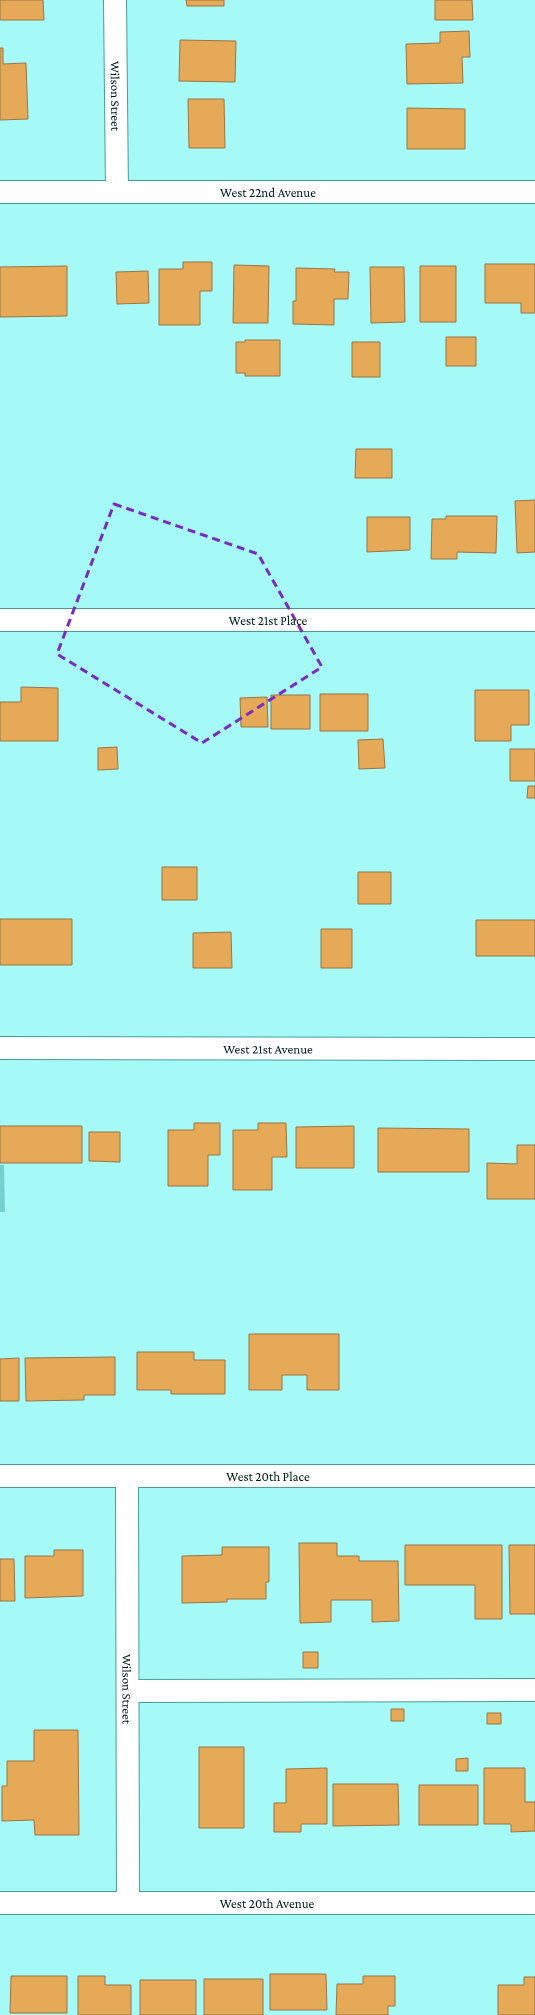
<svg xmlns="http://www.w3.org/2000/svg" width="535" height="2015" viewBox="0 0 535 2015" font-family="'Crimson Pro',serif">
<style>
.green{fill:#75d1ce}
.building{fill:#e5a958;stroke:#9b7543}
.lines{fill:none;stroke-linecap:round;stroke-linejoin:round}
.minor-casing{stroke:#489d9b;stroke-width:24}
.minor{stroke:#fff;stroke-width:22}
.marked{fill:none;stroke:#7b2cbf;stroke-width:3;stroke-dasharray:8 5;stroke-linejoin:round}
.labels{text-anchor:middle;stroke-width:3;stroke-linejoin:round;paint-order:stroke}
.street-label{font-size:13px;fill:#011a19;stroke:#ddfdfb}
</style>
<rect width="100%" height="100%" fill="#a5faf7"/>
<path class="green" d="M0 1165H4L5 1212H0Z"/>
<path class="building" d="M0 0H43L44 20H0Z
M186 0H224V6H187Z
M435 0H472L473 20H435Z
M469 31 470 57H462L463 83 407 84 406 44 440 43V32Z
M180 40 236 41 235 82 179 81Z
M0 48H3V64L26 63 28 119 0 120Z
M188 99H224L225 148H189Z
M407 108 465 109V149H407Z
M183 262H212V291H200V325H159V269H183Z
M485 264H535V313H521V303H485Z
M234 265 269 266 268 323H233Z
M67 266V316L0 317V267Z
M420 266H456V322H420Z
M370 267H404L405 322 371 323Z
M296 268 335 269 334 272H349L348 299H334V325L293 324V301H296Z
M148 271 149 303 117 304 116 272Z
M446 337H476V366H446Z
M245 340H280V376H245V373H236V342H245Z
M352 342H380V377H352Z
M356 449H392V478H355Z
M535 500V552L517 553 515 501Z
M446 516H497L496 553 457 552V559H431L432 519H446Z
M367 517H410V550L367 552Z
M21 687 58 688V741H0V702H21Z
M475 690H529V725H511V741H475Z
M320 694H368V731H320Z
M271 695H310V729H271Z
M267 697 268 727H241L240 698Z
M383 739 385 768 359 769 358 740Z
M117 747 118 769 98 770V748Z
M510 749H535V781H510Z
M528 786H535V798H527Z
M162 867H197V900H162Z
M358 872H391V904H358Z
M0 919H72V965H0Z
M476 920H535V956H476Z
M321 929H352V968H321Z
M231 932 232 968H193V933Z
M194 1123H220V1155H208V1186H168V1130H194Z
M258 1123H286L287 1157H272V1190H233V1130H258Z
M0 1126H82V1163H0Z
M354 1126V1168H296V1127Z
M378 1128 469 1129V1172H378Z
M89 1132H120V1162L89 1161Z
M517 1145H535V1199H487V1163L517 1164Z
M249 1334H339V1390H307V1375H282V1390H249Z
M137 1352H194V1360H225V1394H171V1390H137Z
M115 1357V1395H84V1400L26 1401 25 1358Z
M19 1358V1401H0V1359Z
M299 1543H337V1556H359V1561H398L399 1621 372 1622V1600H331V1622L300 1623Z
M405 1545H502V1619H475V1585H405Z
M509 1545H535V1614H510Z
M222 1547H269V1582H266V1599H227V1602L182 1603V1556L222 1555Z
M54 1550H83V1596L25 1598V1556H54Z
M0 1559H14L15 1601H0Z
M303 1652H318V1668H303Z
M391 1709H404V1721H391Z
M487 1713H501V1724H487Z
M34 1730H78L79 1835H35L34 1820 2 1821V1786H7V1761H34Z
M199 1747H244V1828H199Z
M468 1758V1771H456V1759Z
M327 1768V1824H301V1832H274V1803H286V1769Z
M484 1768H525V1802H535V1831L511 1832V1824H484Z
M333 1784H398L399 1825 333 1826Z
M419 1785H478V1825H419Z
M270 1974H326L327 2010H270Z
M11 1976H67V2013H10Z
M78 1976H105V1985H131V2015H78Z
M363 1976H395V2006H388V2015H336L337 1984H363Z
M524 1977H535V2015H498V1985H524Z
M204 1979H263V2015H204Z
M140 1980H196V2015H140Z"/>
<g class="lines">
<defs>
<g id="minor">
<path id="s1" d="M115 0 117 192"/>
<path id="s2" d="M0 192H535"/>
<path id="s3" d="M0 620H535"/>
<path id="s4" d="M0 1048 535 1049"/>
<path id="s5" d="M0 1476H535"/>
<path id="s6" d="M127 1476 128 1903"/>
<path d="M128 1691 535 1690"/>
<path id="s7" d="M0 1903H535"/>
</g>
</defs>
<use href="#minor" class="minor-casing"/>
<use href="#minor" class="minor"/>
</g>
<path class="marked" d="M114 504 258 554 322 667 202 743 57 654Z"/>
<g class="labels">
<g class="street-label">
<text dy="5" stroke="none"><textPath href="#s1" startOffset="96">Wilson Street</textPath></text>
<text dy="5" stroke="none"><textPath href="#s2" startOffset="268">West 22nd Avenue</textPath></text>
<text dy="5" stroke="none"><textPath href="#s3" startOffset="268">West 21st Place</textPath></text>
<text dy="5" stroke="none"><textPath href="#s4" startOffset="268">West 21st Avenue</textPath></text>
<text dy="5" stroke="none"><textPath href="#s5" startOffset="268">West 20th Place</textPath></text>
<text dy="5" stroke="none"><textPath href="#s6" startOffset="213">Wilson Street</textPath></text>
<text dy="5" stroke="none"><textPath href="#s7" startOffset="267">West 20th Avenue</textPath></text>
</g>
</g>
</svg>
